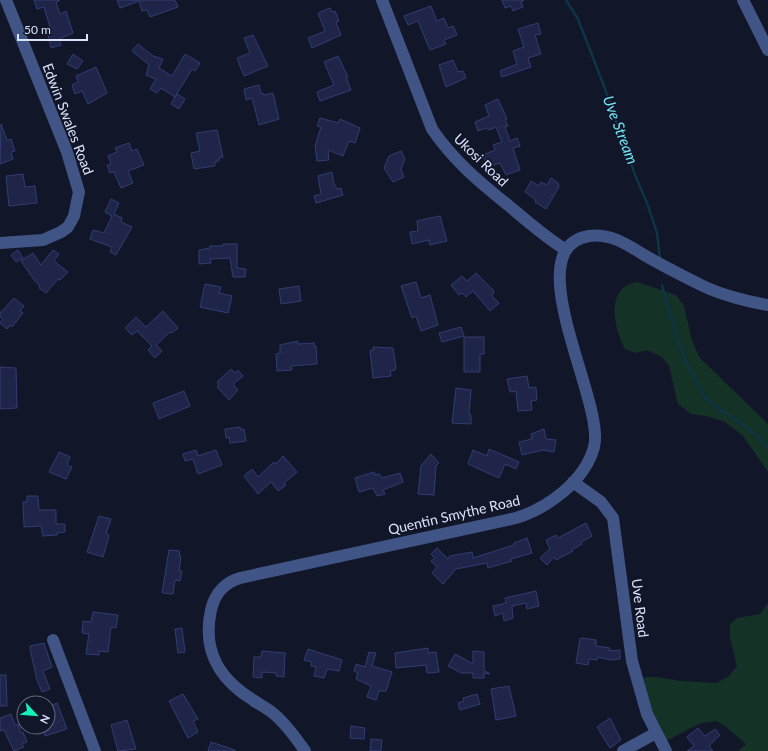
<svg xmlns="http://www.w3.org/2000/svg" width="768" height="751" viewBox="0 0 768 751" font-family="Lato,sans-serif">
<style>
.green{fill:#153227}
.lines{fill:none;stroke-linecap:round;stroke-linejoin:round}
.stream{stroke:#0e3545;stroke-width:2.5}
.building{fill:#1f2548;stroke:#323c73}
.minor{stroke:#405585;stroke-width:12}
.labels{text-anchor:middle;stroke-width:3.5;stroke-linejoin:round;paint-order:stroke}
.street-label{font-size:14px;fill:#dbe3fd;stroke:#121629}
.water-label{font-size:15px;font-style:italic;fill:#6fe7f7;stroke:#121629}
</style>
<rect width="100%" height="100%" fill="#121629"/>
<path class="green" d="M637 282 676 295 684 306 692 341 700 358 768 424V472L743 436 725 422 706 416 691 414 678 404 669 366 662 357 647 350 636 353 625 349C614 328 604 288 637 282Z
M768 603V751H738L746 744 725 726 716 721 701 723 662 743 638 683 646 677H657L681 681 717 683 729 676 737 666 730 638V624L737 618 760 614Z"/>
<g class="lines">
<path class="stream" d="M566 0 578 19 604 86 635 175 647 203 657 233 660 259
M662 285 678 341 690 371 706 399 757 435 768 447"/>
</g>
<path class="building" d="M34 0H60L56 3 60 14 66 11 73 33 59 39 61 45 51 48 48 35 52 34 44 7 37 9Z
M117 0H175L178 7 150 17 147 10 142 11 139 1 120 8Z
M502 0H524L521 2 523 7 513 11 511 6 505 8Z
M431 6 437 21 444 18 448 28 453 26 457 35 444 40 446 44 430 50 418 21 408 25 404 16Z
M330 8 332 12 335 11 339 21 336 22 341 35 312 48 308 38 325 31 318 13Z
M538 23 541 34 535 35 541 54 528 58 531 67 502 77 500 71 517 64 513 51 524 47 518 29Z
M253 35 268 66 244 76 237 58 250 53 244 38Z
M138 44 153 56 163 59 159 68 172 76 185 54 200 63 195 71 192 69 175 97 161 88 157 93 150 89 156 79 146 75 149 65 132 51Z
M73 54 83 61 77 69 67 64Z
M338 56 348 77H346L351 90 320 101 317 92 334 85 324 62Z
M453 60 458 72 463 71 466 78 446 87 439 65Z
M96 67 107 93 88 104 82 91 75 94 72 85 78 82 76 76Z
M259 85 261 94 263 93 264 95 273 93 279 119 259 125 252 98 246 100 244 89Z
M177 94 185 99 179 109 171 104Z
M498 99 507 119 505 120 508 126 505 127 510 141 517 138 520 146 513 148 520 170 506 175 500 163 488 167 483 155 495 150 493 145 502 142 496 127 489 130 486 128 478 131 475 122 489 116 485 105Z
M320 118 338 123 340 119 360 128 355 143 349 141 343 156 328 150 329 160 317 161 315 146 321 127 317 126Z
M1 124 7 140 11 139 15 151 11 152 13 159 0 164Z
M217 130 223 157 219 158V161L215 162V166L194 169 191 153 200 151 196 133Z
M129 143 132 151 137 149 144 165 128 171 133 183 121 188 114 172 110 173 107 165 111 164 108 156 117 152 115 148Z
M401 151 405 159 401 169 404 177 393 182 384 168 389 156Z
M332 172 334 184 337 189 341 188 343 195 316 203 314 196 321 194 318 176Z
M23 174 25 187 35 186 37 203 9 206 6 176Z
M551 178 558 183 559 187 546 209 535 202 536 200 525 192 531 181 539 186 541 182 547 185Z
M111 199 119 203 114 214 122 218 121 222 132 227 116 255 110 252 112 247 90 239 93 230 104 233 112 216 105 212Z
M440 216 447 241 430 245 429 240 412 244 410 232 418 231 417 221Z
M223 244H237V268L246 269 245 277H233L230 258 210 259 211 263 199 264V250L210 248V246H223Z
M18 250 23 258 16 262 11 255Z
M53 250 59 254 54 261 68 272 60 280 58 279 46 293 39 288 40 286 35 281 21 261 33 253 41 265Z
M476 273 494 291 492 296 499 303 490 311 473 291 466 297 462 293 459 295 451 285 462 276 467 281Z
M416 282 421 298 430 295 438 325 421 331 416 316 412 318 401 286Z
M205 284 221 287 219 293 232 296 228 313 200 307Z
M299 286 301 301 281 304 279 289Z
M14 298 24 306 20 311 23 313 12 327 10 325 7 329 0 323 3 319 0 317V313Z
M163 311 178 328 172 333 170 332 156 345 162 351 155 358 148 350 152 346 137 331 132 335 125 328 136 317 146 327Z
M461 327 464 336 442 342 439 333Z
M464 337H484V354H480V372H464Z
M298 341V344L314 343V346H316L317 364 291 366 292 370 277 371 276 354 280 353V345Z
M373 347 393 348 396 367 395 370 390 371 391 376 373 378 370 350H374Z
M0 367 16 368 17 408 0 409Z
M231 369 235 373 238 370 243 376 233 384 238 390 229 400 217 387 219 385 217 382Z
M527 376 529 388 536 387 537 400 531 401 532 410 518 411 516 391 510 392 507 379Z
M456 388 471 390 469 414 471 415V424L452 423Z
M184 391 190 406 159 419 153 403Z
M240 427 241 430 244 429 246 441 230 443 229 437 226 438 225 429Z
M544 429 546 439 556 440 554 452 543 450 522 455 519 442 532 439 531 434Z
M489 449 519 462 516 469 505 464 499 478 468 464 473 450 487 456Z
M196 450 198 456 216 450 222 465 198 474 193 459 185 461 183 454Z
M59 452 70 457 67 465 72 467 66 479 49 472Z
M431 454 439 463 436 466 434 495 418 494 421 466Z
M283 456 297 472 284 483 286 485 278 491 271 482 258 494 244 476 252 469 258 477 274 462 276 464Z
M374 472 375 475 379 474 382 478 400 473 403 482 383 490 385 494 377 496 373 488 359 492 355 478Z
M27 496H38L39 510H56V524H65V532L57 533V535L43 536 41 526 24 527 23 502H27Z
M99 516 111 519 106 534 109 535 108 540 103 557 87 552Z
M586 523 592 536 581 542 582 544 572 550 573 551 556 560 554 557 547 565 540 558 550 549 546 540 556 535 558 538Z
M527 538 532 553 511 559 512 561 488 568 487 563 456 569 443 584 432 573 437 567 431 561 435 558 431 554 437 548 448 559 450 556 472 552 473 558 514 545V543Z
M169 550 180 551 179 556H181L179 571H182L180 581 175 580 173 594 162 593Z
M536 591 539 606 527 609 526 603 512 606 513 618 504 621 503 613 495 616 493 606 506 603 505 598Z
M93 612 118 615 116 628 111 627 108 652 99 651V655L86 654 89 634 82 633 83 621 91 622Z
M182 628 185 652 178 653 175 629Z
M582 638 596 640V646L610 648 609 651 620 650V659L610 660 598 657 597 660 589 659 588 665 576 663 580 639Z
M44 643 52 667 43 671 50 689 42 692 37 680 30 649V646Z
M428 648V653L436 652 439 672 427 673 426 665 396 668 395 653Z
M308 649 342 660 339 671 327 669 324 678 314 676 316 667 311 666 312 662 304 660Z
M262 651 285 653 284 677 276 676V673L262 672V678L253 677 254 657H261Z
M473 651 484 652V670L490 674 484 673V678H473V673H461L448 666 455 654 473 664Z
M369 652 376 653 372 666 392 672 386 691H379L376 700 367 697 371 686 356 679 358 673 354 671 356 664 365 667Z
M0 675H6L7 706H0Z
M509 686 516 716 496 720 491 689Z
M183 694 198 719 193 721 198 732 188 738 169 701Z
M477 694 480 704 460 710 458 703 464 701 463 698Z
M57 703 67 729 45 736 43 728 50 726 48 720V707Z
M11 714 15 725 18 724 21 733 23 732 27 742 22 744 24 747 14 751 4 730 0 731V718Z
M610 718 621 740 610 748 597 727Z
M127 720 136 749 118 751 111 725Z
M351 726 365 728 364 739 350 738Z
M698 728 705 736 715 729 720 735 709 746 713 751H687L694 746 687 737Z
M371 739 382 740 381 751H370Z
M211 742 235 750V751H208Z"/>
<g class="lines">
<path class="minor" d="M382 0 432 129C453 160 479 182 508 205 527 221 545 237 566 250
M743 0 768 50
M0 243 43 240 61 232 68 227 74 216 79 192 67 152 6 0
M573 482 601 502 613 518 632 661 647 714 666 751
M53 640 95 751
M305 751C296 738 286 724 274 714 267 708 260 705 253 700 219 679 202 651 211 610 215 593 224 583 240 578L516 518C548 508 585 481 594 447 606 403 515 248 589 236 613 232 633 249 653 260 669 269 685 277 701 285 719 294 748 302 768 305
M623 751 656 733"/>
</g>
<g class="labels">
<g class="street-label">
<text transform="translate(68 119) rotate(69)" y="5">Edwin Swales Road</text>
<text transform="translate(481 160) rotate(44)" y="5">Ukosi Road</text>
<text transform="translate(454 515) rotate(-13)" y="5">Quentin Smythe Road</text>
<text transform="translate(640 608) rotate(83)" y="5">Uve Road</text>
</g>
<g class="water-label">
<text transform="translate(620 130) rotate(69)" y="5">Uve Stream</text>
</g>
</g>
<g transform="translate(36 715) rotate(116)"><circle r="19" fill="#121629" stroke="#62687e"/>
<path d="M0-3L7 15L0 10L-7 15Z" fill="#12f2bb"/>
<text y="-6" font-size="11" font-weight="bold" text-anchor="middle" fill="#dbe3fd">N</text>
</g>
<path d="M18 34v6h69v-6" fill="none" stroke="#dbe3fd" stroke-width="2"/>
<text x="24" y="34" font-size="12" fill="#dbe3fd" stroke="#121629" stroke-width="3" paint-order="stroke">50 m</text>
</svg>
